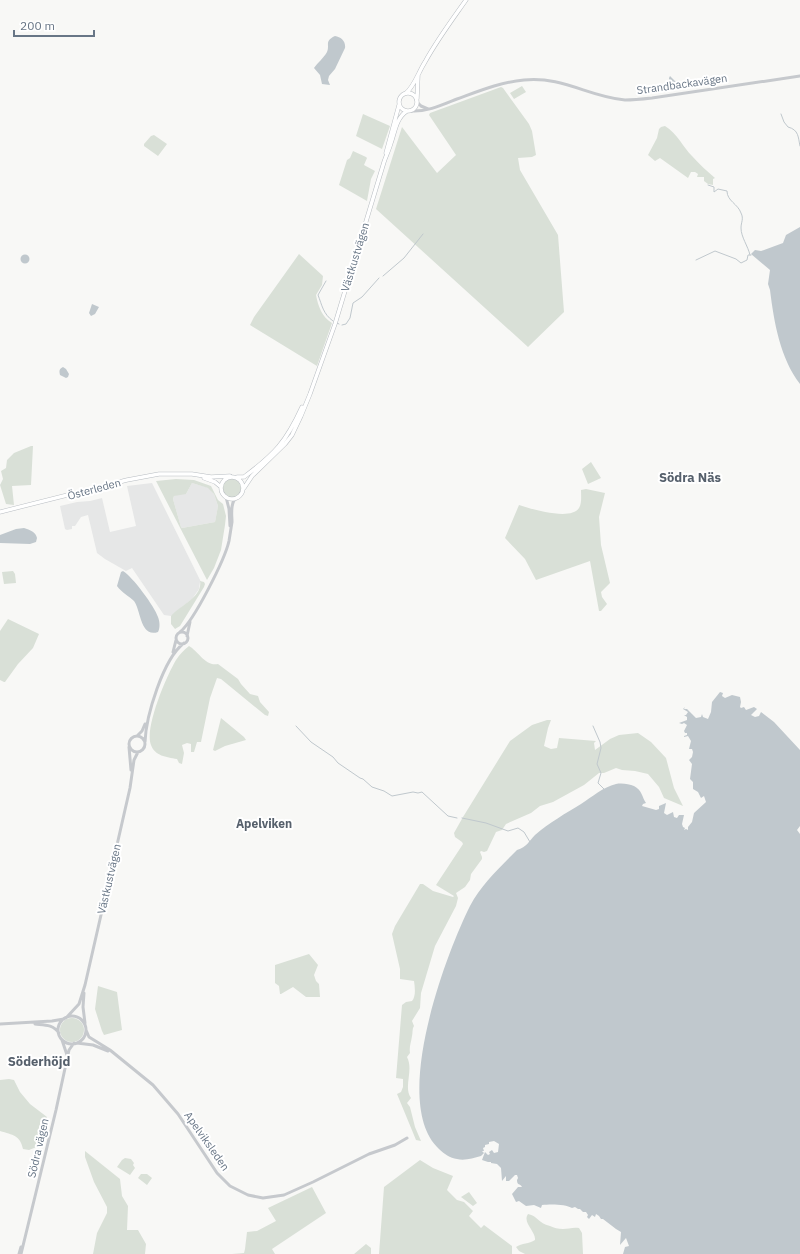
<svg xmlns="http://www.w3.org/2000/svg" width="800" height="1254" viewBox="0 0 800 1254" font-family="'IBM Plex Sans',sans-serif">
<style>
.built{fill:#e6e7e7}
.green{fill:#d9e0d7;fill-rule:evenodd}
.water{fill:#c0c8cd}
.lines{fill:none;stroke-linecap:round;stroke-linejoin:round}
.stream{stroke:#c0c8cd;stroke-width:1}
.secondary-casing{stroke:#b8bdc2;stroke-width:4.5}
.tertiary{stroke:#c6c9cd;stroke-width:3}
.secondary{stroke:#fff;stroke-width:3.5}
.labels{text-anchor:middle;stroke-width:4;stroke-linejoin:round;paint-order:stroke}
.street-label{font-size:11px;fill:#687686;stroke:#fff}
.neighbourhood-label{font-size:12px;font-weight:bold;fill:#56606c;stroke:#fff}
.quarter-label{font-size:13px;font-weight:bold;fill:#56606c;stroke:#fff}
</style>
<rect width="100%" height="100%" fill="#f8f8f6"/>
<path class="built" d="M152 483 201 582H200L199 589 192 599 171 616 164 615 132 568 126 571 105 559 97 553 88 515 81 517 75 526H72V529L67 530 65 529 60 506 77 502 90 501 102 498 110 532 136 526 127 486Z
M192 483 209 488 214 494 218 506 215 522 182 528 181 527 173 499 174 496 178 494H186Z"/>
<path class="green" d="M522 86 526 92 514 99 510 93Z
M501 87 503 88 529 124 532 131 536 155 532 157 518 158 520 170 558 235 564 312 528 347 376 209 402 127 437 173 456 155 429 115 430 113Z
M363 114 390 126 382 149 356 136Z
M665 126C677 133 683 147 692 156 699 164 707 171 715 178L713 179V185L708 184 704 181V177H697L698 174 695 172H691L688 178 660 158 655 161 648 155 657 138 659 129 661 127Z
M154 135 167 144 158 156 144 146V144L151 136Z
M353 151 366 157 367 158 364 165 375 171 371 179 367 201 339 185 347 160 350 158Z
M299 254 323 276 322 285 316 295C318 306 322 317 332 323L317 366 250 325 254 317Z
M31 446H33L31 485 12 486 14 505 6 504 0 485 3 479 1 471 6 468 7 460 14 453Z
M591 462 601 478 588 484 582 469Z
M222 488a10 10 0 1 1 20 0a10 10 0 1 1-20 0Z
M176 479 194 480 211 486 218 500 223 504 226 516 225 525 221 550 214 568 207 580 156 481ZM192 483 208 488 214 494 218 506 215 522 182 528 181 527 173 499 174 496 186 494Z
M586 489 605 493 599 517 601 545 610 583 601 592 602 597 607 604 601 611H599L590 561 536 580 525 559 505 538 519 505C531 509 571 521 579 508 582 503 581 496 581 490Z
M13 571 15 574 16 583 4 584 2 572Z
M200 581 204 582 205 584 204 587 180 626 175 629 171 624V616C179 606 203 597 200 581Z
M8 619 39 634 33 648 18 664 5 682H4L0 680V631Z
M189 646C198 651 206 667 218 664L238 679 241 684 250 694 258 696 260 702 269 712 268 716 265 715 221 679 217 678 210 698 201 742H197L194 752H191V744L187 743 182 745 184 753 182 764 179 763 177 759C166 757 155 756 151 745 144 728 167 675 176 660 180 654 184 650 189 646Z
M221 718 244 737 246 740 225 746 215 751 213 750Z
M547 720H551L548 728 544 746 551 749 557 748 559 738 596 741 594 743 595 750 610 739 619 735 638 733 651 742 666 758 674 788 683 806 664 798 659 787 648 774 635 771 622 770 616 768 604 773H599L584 785 553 802 540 806 531 813 506 824 502 830 496 832 487 851 484 852 481 851 480 852 482 857V859L471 874 470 880 465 887 456 893 458 898 456 906 435 946 421 993 420 1008 412 1021 414 1026C412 1029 413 1032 412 1036 411 1043 409 1047 410 1053L407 1057C414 1070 403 1087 411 1098L407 1103 410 1107 415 1127 421 1141 416 1140 397 1094 401 1092 403 1087V1079L396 1078 402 1005 406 1002 412 1001C416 996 415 988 414 981L400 979V969L392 934 395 926 420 884H423L433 891 453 897 454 896 436 885 463 844 462 842 455 837 454 833 463 817 510 741 532 725Z
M309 954 318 965 314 975 316 981 319 984 320 997H306L293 987 281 994H280L279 986 275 983V965Z
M98 986 117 992 122 1030 104 1035 102 1031 95 1009Z
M60 1030a12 12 0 1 1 24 0a12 12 0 1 1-24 0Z
M9 1079 14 1080 20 1092 30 1104 47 1117 39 1146 29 1150 23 1149C20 1135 13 1135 0 1131V1080Z
M85 1151 120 1179 122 1196 128 1206 127 1230H138L146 1244 145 1254H93L97 1233 107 1213V1207L94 1182 85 1157Z
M125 1158 131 1159 134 1163 133 1165 135 1168 130 1175 117 1167 122 1160Z
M420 1160 433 1168 453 1176 447 1190 457 1200 464 1202 473 1211 469 1216 481 1228 484 1225 512 1246V1254H379L384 1187Z
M141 1174H147L152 1178 147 1185 138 1178Z
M312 1187 326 1213 272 1249 275 1254H232L244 1253 245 1249 247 1232 257 1231 276 1221 268 1208Z
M469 1192 477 1203 473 1206 461 1197Z
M528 1214C538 1216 538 1223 550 1226 554 1228 558 1229 563 1229 568 1229 573 1227 579 1228L582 1233 583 1254H525L519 1251 516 1247C522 1243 529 1244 535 1240 536 1231 522 1223 528 1214Z
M366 1244 371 1248V1254H354Z"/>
<path class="water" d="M335 36C341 37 346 41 345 48L335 69 329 76 328 80 330 85 322 84 320 75 314 68C318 62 323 59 327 52 330 45 324 41 335 36Z
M670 76 680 86V88L670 90 669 78Z
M800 227V384C780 358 774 322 770 290L768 284 770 270 751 254 755 250 761 251 783 243 786 235Z
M20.5 259a4.5 4.5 0 1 1 9 0a4.5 4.5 0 1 1-9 0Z
M92 304 99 307 95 314 91 316 89 313Z
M63 367 66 369 69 374 68 377 66 378 60 375C59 371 59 369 63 367Z
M24 528C30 530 36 532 37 538L36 542 30 544 0 543V535L16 529Z
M123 571C132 576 155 607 158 617 160 622 160 628 158 632 140 638 141 610 134 601 129 596 122 593 117 586L121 572Z
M720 692 723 693 722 696 725 698 732 695 740 697 741 702 740 707 741 708 744 707 746 710 754 707 757 709 751 715 755 717 759 716 761 712 774 722 800 750V826L797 830 800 834V1254H623L625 1247 629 1246 626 1238 620 1245 621 1232 616 1229 603 1219H601L599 1216 596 1214 595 1217 592 1215 589 1219 587 1217 588 1215 586 1212H583L580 1209H578L575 1207 572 1208C566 1204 550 1204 542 1205L541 1208 534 1205 526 1206 519 1201 516 1202 512 1194 518 1187H522C520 1183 517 1186 517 1180L518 1178 517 1175H515L509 1181H506V1176L502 1181 501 1168 497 1164 491 1163V1162H488L482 1160 485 1152 488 1155 490 1154 489 1152 492 1150 494 1153 498 1152 499 1144 494 1141 489 1142V1144L485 1145V1147L483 1148 484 1151H482L484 1153 481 1156C473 1158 465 1161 457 1159 450 1158 444 1154 439 1149 390 1104 445 956 470 906 481 885 500 867 517 850 527 847 529 841 535 835 549 823 566 813 581 804 592 797 603 787 616 784 622 783 629 784 634 786 642 790 642 797 646 803L643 804 642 806 656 810 659 809V806L666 803 664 813 667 815 673 812 674 817 677 818 679 815H684L682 824 683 827 685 828 684 830 686 829 688 830V827L692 822 694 813 706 802 704 796 701 798 698 792 693 789V782L690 779 692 764 689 760 692 757 693 752 692 749H689L691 741 688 736 684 737V736L687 735V733H685L684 731 687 725 684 723 682 724 679 723 687 720V717L684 715H686L688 712 683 709 685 707 684 709H687L696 718 701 717 702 714 703 717 708 719 711 712 712 702Z"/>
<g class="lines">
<path class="stream" d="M781 114 784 122 788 127C799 130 798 137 800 146
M708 185 714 187V192L718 189 727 191C727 201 738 204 741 213 744 219 741 222 741 228 741 237 748 246 750 255
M696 260 715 251 736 259 741 263 747 260 748 255H751
M383 276 404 258 423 234
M326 281 318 295C322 305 323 314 333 321
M337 323 339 324
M342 325 346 324 350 318 353 303 362 297 379 278
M296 726 311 742 333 757 338 763 360 778 363 779 372 787 384 791 392 796 413 792 418 793 422 792 448 816 457 818
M593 726 600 742 601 748 597 764 601 773 598 783 604 789
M462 818 486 823 508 831 518 828 524 832 530 842"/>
<defs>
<path id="secondary" d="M399 102a9 9 0 1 1 18 0a9 9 0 1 1-18 0Z
M406 93C414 87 419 71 425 62 437 40 452 20 466 0
M417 99 418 76
M386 153 399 105
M221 488a11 11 0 1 1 22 0a11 11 0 1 1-22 0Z
M237 477H244C275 454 286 442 302 407
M204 478 215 482 221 487
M244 488 252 476 285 444 292 435 301 416 310 394 335 324 384 162C386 156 389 150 391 143 395 132 396 118 407 111
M0 512 127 480 159 474H192L211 477 230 476"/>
</defs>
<use href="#secondary" class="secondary-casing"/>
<path class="tertiary" d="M417 102 421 106 428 109
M411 111C427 112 442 105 457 99 479 91 501 82 524 80 563 76 589 97 625 100 634 100 643 99 652 98L800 76
M226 497 229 509 230 526
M180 632C194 621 225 559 229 541 230 535 231 528 232 522 232 515 230 505 235 499
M176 638a6 6 0 1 1 12 0a6 6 0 1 1-12 0Z
M187 636 190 622
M173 652 176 640
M129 744a8 8 0 1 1 16 0a8 8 0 1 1-16 0Z
M137 736 142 731 145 724
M145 742C146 716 163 659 184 643
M129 747 131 770
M84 993 83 1007 85 1023
M58 1030a14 14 0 1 1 28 0a14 14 0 1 1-28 0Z
M66 1018 79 1004 85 985 130 788 134 760 138 752
M0 1024 52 1021 64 1019
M35 1024C44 1025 53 1024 59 1033
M86 1030 89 1037 110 1050 153 1085 178 1114 217 1173 230 1186 248 1195 263 1198 284 1195 313 1182 369 1154 395 1145 407 1138
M62 1040 67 1055
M77 1043 93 1045 108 1051
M19 1254 21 1247
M21 1254 56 1110 69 1050 74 1043"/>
<use href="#secondary" class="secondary"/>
</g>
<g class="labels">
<g class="street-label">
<text transform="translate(682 84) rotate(-8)" y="4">Strandbackavägen</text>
<text transform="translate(355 257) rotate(-73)" y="4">Västkustvägen</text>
<text transform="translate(94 489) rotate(-15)" y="4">Österleden</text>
<text transform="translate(109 879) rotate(-77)" y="4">Västkustvägen</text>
<text transform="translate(207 1141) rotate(55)" y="4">Apelviksleden</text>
<text transform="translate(38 1148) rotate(-77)" y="4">Södra vägen</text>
</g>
<g class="neighbourhood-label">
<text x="264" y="828">Apelviken</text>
</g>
<g class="quarter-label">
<text x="690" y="482">Södra Näs</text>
<text x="39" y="1066">Söderhöjd</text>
</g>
</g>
<path d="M14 30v6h80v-6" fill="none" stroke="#687686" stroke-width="2"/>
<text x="20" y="30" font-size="12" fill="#687686" stroke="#ffffff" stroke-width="3" paint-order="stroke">200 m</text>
</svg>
